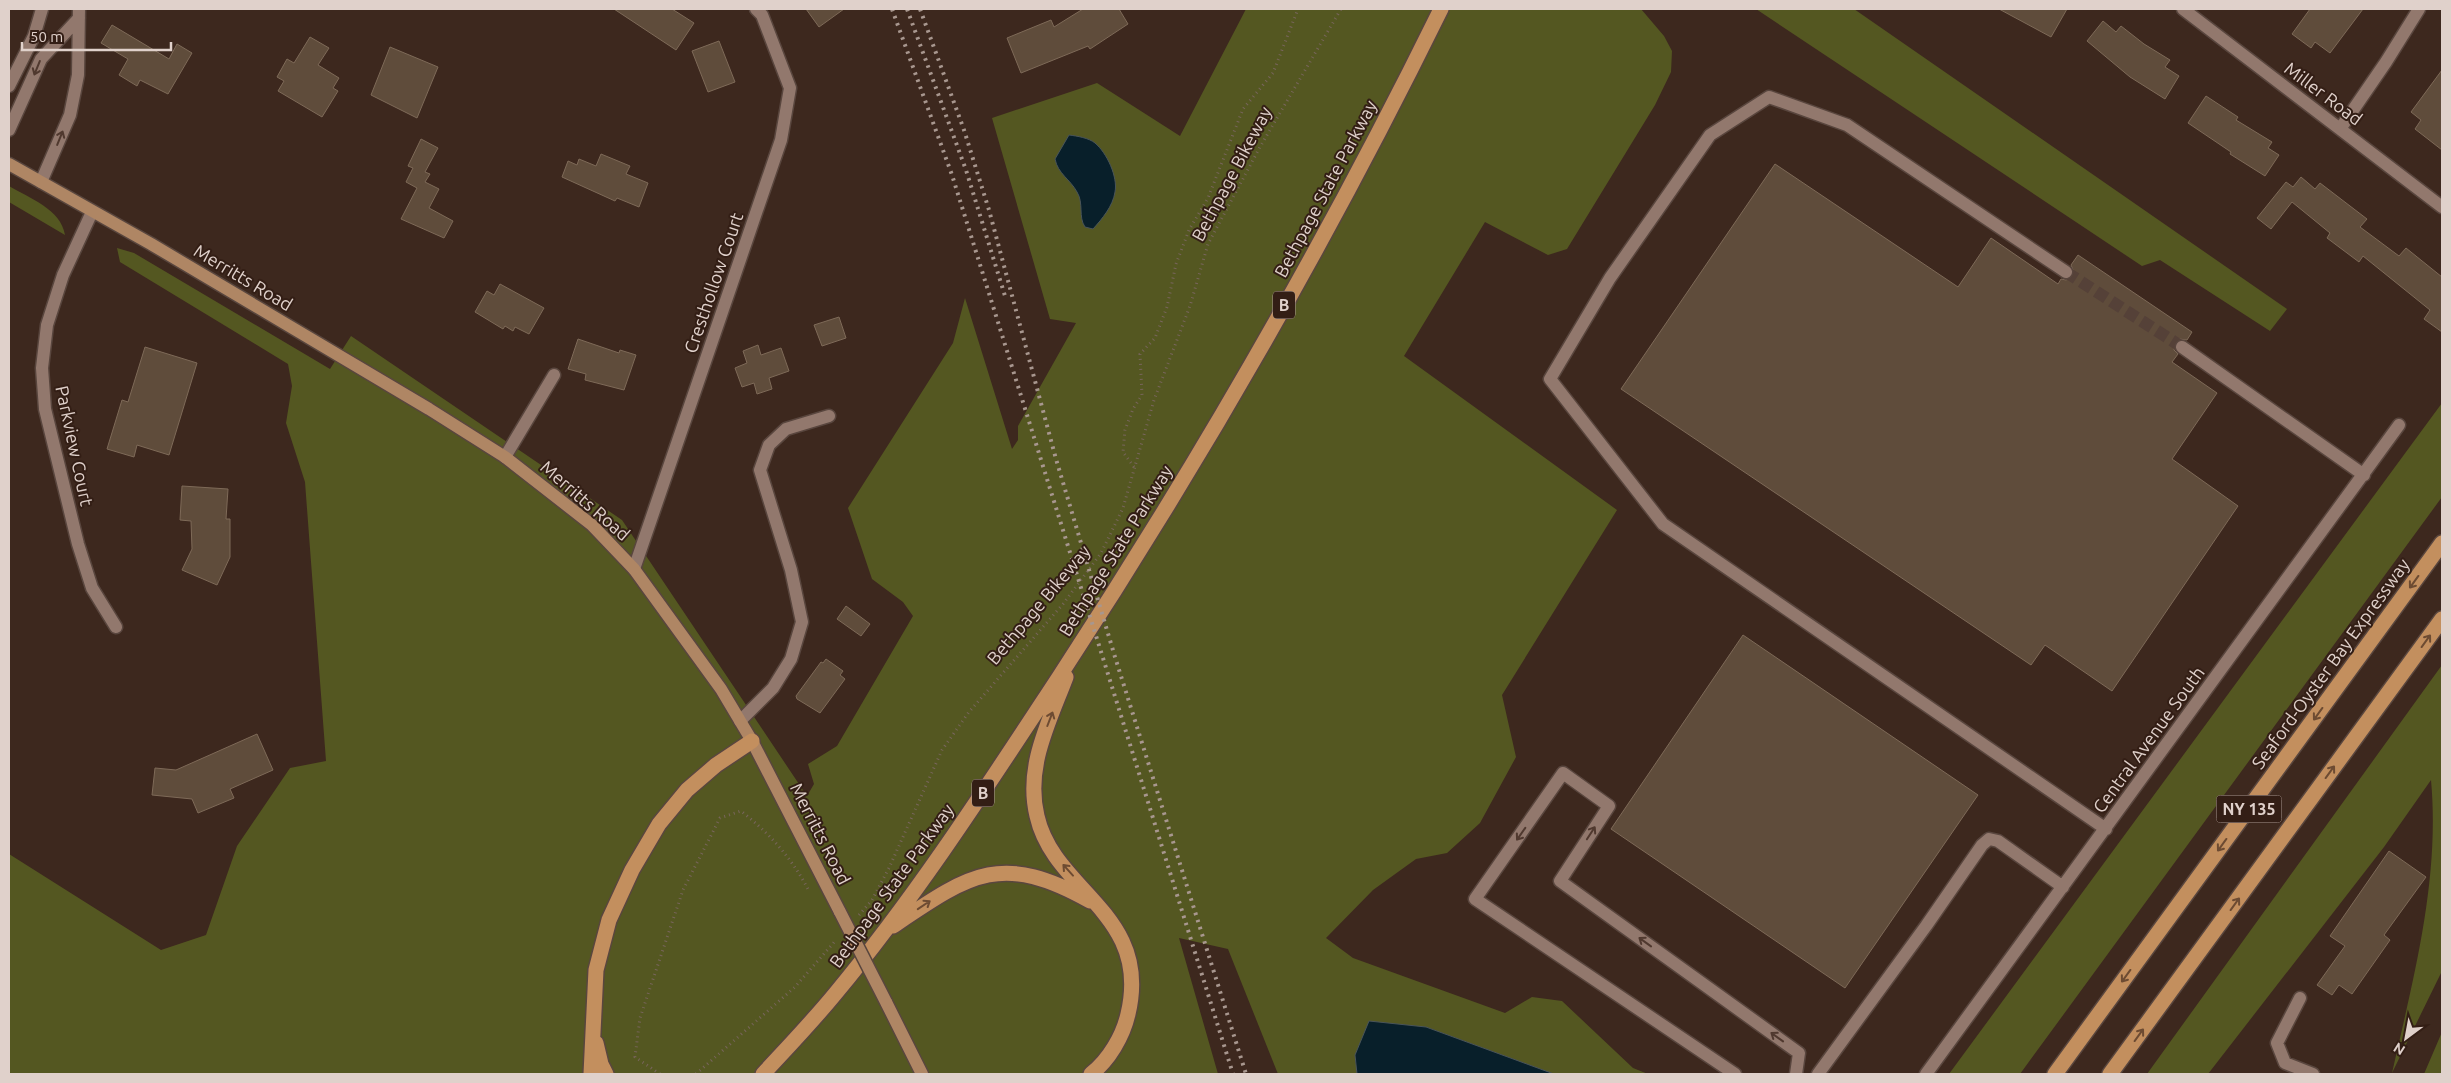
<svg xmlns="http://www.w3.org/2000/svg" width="2451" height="1083" viewBox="0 0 2451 1083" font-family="Ubuntu,sans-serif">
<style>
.green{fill:#545721}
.water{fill:#081f2a;stroke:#49545a}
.building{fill:#5f4c3b;stroke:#7e6a58}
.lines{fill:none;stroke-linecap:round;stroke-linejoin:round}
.minor-tunnel{stroke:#554138;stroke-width:12;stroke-dasharray:12 6;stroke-linecap:butt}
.minor-casing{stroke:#59463e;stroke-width:15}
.major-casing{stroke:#59463e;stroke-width:15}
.highway-casing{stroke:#59463e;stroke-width:18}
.path{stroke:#78655c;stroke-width:3;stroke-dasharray:1 4;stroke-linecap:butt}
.minor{stroke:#92786d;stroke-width:12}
.major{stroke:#af8664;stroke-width:12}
.highway{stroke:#c38f5e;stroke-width:15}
.rail{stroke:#a8978f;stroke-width:4;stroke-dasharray:2.5 5;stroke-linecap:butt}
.major-bridge-casing{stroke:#59463e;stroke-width:15;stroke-linecap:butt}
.major-bridge{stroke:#af8664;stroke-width:12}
.oneway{stroke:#50392f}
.oneway2{stroke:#6d4b32}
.labels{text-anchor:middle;stroke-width:4;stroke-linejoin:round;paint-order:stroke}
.shield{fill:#331e15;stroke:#ac9b94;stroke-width:1}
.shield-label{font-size:16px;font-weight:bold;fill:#e0d1cb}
.street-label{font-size:18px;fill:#e0d1cb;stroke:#331e15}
</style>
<rect width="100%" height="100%" fill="#3d281e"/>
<path class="green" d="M1246 9H1641L1664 36 1672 51 1671 72 1655 105 1567 249 1548 255 1485 222 1404 356 1617 510 1502 695 1516 757 1480 823 1447 853 1416 859 1373 890 1326 938 1353 958 1505 1013 1532 997 1562 1001 1633 1068 1648 1074H1554L1426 1027 1355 1055 1357 1074H1278L1228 949 1179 938 1218 1074H9V854L161 950 206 935 237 846 290 768 326 761 305 482 286 423 292 386 288 364 120 262 117 248 134 253 330 369 351 336 622 520 807 796 814 784 808 764 837 746 913 616 903 602 872 579 848 508 953 343 965 298 1012 449 1018 440V426L1076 323 1050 319 992 118 1097 83 1180 136Z
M1756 9H1854L2287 309 2270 331 2160 260 2142 266Z
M9 186C29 198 61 209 65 235L9 202Z
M2442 403V497L2020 1074H1949Z
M2442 665V971L2392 1073C2414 976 2440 879 2431 780L2384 847 2208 1074H2147Z
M2442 1032V1074H2424Z"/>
<path class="water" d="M1069 135C1077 136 1089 138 1095 143 1107 153 1118 177 1115 192 1113 206 1102 219 1093 229L1085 227C1078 217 1084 203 1077 192 1070 179 1058 174 1055 159Z
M1369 1021 1426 1027 1554 1074H1357L1355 1055Z"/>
<path class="building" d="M614 9H672L694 23 676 50Z
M806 9H844L819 27Z
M1083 9H1119L1128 24 1090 49 1088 46 1021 73 1007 38 1051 20 1054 27Z
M1999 9H2067L2051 37Z
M2310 9H2363L2330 53 2315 42 2311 48 2292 34Z
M2103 21 2116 32 2121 26 2144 44 2170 60 2165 67 2179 76 2165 99 2130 77 2087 41Z
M112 25 169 59 177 44 192 53 168 94 140 80 137 86 119 75 128 59 101 43Z
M310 37 329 48 318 65 339 78 333 88 338 91 322 117 278 91 284 81 277 77 287 59 294 63Z
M719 41 735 82 708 92 692 51Z
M390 47 438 67 417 118 371 95Z
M2442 70V150L2415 129 2421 120 2411 112Z
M2206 96 2238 117 2236 120 2272 142 2268 148 2279 155 2265 176 2230 154 2231 152 2188 123Z
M421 139 438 148 425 172 430 174 425 182 439 189 429 208 453 221 444 238 401 219 417 188 406 182 413 168 408 166Z
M601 154 630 166 626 174 648 183 639 207 617 198 615 201 562 177 568 161 577 165 579 159 596 166Z
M1775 164 1958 287 1991 238 2058 284 2061 279 2066 280 2072 277 2074 272 2071 265 2078 255 2192 332 2187 340 2179 339 2175 343 2174 350 2178 354 2172 362 2217 393 2172 459 2238 506 2112 691 2045 645 2031 665 1621 389Z
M2301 177 2315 189 2320 183 2367 219 2360 227 2399 256 2406 248 2442 277V332L2424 319 2430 310 2363 256 2359 262 2327 238 2330 233 2292 202 2271 229 2257 218 2286 182 2293 187Z
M500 284 544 308 529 334 515 327 513 331 505 326 503 329 475 312 487 291 494 295Z
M839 317 846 338 822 346 814 325Z
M578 339 619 353 620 350 636 355 624 390 585 380 586 374 568 369Z
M758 345 761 355 781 348 789 371 769 378 772 389 757 394 754 383 742 387 735 368 747 363 743 351Z
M145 347 197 363 169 455 137 445 134 457 107 449 122 400 128 402Z
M182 486 228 489 226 519H230V557L217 585 182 570 192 549 191 521 180 520Z
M846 606 870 624 861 636 837 619Z
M1743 635 1978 795 1845 988 1611 829Z
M826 659 843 671 840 675 845 679 820 713 797 699 796 696 821 662 823 663Z
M257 734 273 770 230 789 234 798 198 813 192 799 152 795 155 768 176 770Z
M2389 851 2426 877 2384 935 2390 940 2352 994 2339 985 2332 995 2317 985 2345 946 2330 936Z"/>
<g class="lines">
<path class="minor-tunnel" d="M2066 272 2182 347"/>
<defs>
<path id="minor" d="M2183 9 2442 207
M9 86 34 36 42 9
M2340 129 2386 62 2419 9
M9 130 41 59 79 18
M41 182 70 115 78 75 79 9
M92 212 63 275 47 325 42 368 45 409 78 544 92 588 116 627
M2066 272 1847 125 1769 97 1710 135 1610 278 1550 379 1663 524 2106 829
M2182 347 2364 475
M505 457 554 375
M634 569 781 140 790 88 762 15 756 9
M740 721 773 688 791 659 802 622 791 570 760 470 769 445 786 429 829 416
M2300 998 2277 1043 2285 1063 2313 1074
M1735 1074 1475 899 1563 773 1609 806 1560 881 1799 1053 1796 1074
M1818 1074 1926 926 1982 845 1989 839 1998 841 2063 887
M1926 1074 2399 425"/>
<path id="major" d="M9 164 151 244 429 409 505 457 592 525 634 569 721 689 752 741 840 912
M886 1002 922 1074"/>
<path id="highway" d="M1066 677C1049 722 1025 767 1037 816 1054 892 1152 913 1128 1014 1123 1036 1109 1060 1091 1074
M893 926C970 874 1001 851 1090 901
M596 1043 601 1064 606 1074
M591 1074 596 970 609 920 632 870 659 824 687 790 716 765 752 741
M763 1074C787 1048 812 1022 835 994 918 894 988 785 1059 677 1199 463 1328 239 1441 9
M2055 1074 2442 543
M2110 1074 2442 619"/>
</defs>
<use href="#minor" class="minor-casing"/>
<use href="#major" class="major-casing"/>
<use href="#highway" class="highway-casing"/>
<path class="path" d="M1134 467 1123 452 1125 430 1133 409 1142 395 1140 354 1155 338 1167 307 1176 264 1189 230 1208 198 1243 109 1273 73 1298 9
M859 915 872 900 889 868 942 750 969 712 1063 604 1101 553 1123 508 1154 400 1190 306 1208 244 1260 147 1341 9
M660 1074 635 1057 640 1018 683 890 720 818 741 811C769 833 791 857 808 889
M696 1074 795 987 836 940"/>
<use href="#minor" class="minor"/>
<use href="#major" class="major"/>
<use href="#highway" class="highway"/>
<path class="rail" d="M892 9 952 175 1233 1074
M907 9 966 170 1005 296
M920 9 964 130 989 210 1056 459 1115 657 1246 1074"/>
<defs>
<path id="major-bridge" d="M840 912 886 1002"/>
</defs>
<use href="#major-bridge" class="major-bridge-casing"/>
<use href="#major-bridge" class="major-bridge"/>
</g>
<defs><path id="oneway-shaft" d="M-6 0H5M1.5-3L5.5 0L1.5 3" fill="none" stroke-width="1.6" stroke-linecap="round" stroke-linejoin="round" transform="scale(1.25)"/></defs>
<g class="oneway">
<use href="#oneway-shaft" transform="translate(37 68) rotate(112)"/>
<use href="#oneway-shaft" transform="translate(60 138) rotate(-68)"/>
<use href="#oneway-shaft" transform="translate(1591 833) rotate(-57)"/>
<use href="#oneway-shaft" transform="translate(1521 834) rotate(125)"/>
<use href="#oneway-shaft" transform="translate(1645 942) rotate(-144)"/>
<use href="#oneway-shaft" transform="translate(1777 1037) rotate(-144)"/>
</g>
<g class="oneway2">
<use href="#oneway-shaft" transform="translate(2414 582) rotate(126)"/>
<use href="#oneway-shaft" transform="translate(2426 641) rotate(-54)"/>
<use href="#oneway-shaft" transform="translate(2318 714) rotate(126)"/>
<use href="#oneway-shaft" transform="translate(1050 719) rotate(-69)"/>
<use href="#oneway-shaft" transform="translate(2330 772) rotate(-54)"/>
<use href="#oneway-shaft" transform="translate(2222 845) rotate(126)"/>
<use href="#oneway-shaft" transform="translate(1068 870) rotate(-132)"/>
<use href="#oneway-shaft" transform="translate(2235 904) rotate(-54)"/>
<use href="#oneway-shaft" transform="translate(924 905) rotate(-34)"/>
<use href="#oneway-shaft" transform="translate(2126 976) rotate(126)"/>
<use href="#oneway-shaft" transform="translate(2139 1035) rotate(-54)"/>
</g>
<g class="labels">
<g class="shield">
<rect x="1273" y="291.5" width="22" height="27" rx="4"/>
<rect x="972" y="779.5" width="22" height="27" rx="4"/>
<rect x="2216.5" y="795.5" width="65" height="27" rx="4"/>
</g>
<g class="shield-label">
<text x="1284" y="311">B</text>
<text x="983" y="799">B</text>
<text x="2249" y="815">NY 135</text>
</g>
<g class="street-label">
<text transform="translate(2323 94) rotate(37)" y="6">Miller Road</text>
<text transform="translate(1232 174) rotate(-62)" y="6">Bethpage Bikeway</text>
<text transform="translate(1326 189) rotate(-62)" y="6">Bethpage State Parkway</text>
<text transform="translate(243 278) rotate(31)" y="6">Merritts Road</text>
<text transform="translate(714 283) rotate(-71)" y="6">Cresthollow Court</text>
<text transform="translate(74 446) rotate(78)" y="6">Parkview Court</text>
<text transform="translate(585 501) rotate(41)" y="6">Merritts Road</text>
<text transform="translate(1116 551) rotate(-58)" y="6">Bethpage State Parkway</text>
<text transform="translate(1039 605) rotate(-50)" y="6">Bethpage Bikeway</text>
<text transform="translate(2331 664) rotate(-54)" y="6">Seaford-Oyster Bay Expressway</text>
<text transform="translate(2149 740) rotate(-54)" y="6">Central Avenue South</text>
<text transform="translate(820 834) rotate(63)" y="6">Merritts Road</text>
<text transform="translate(892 886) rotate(-54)" y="6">Bethpage State Parkway</text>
</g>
</g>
<rect width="2451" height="1083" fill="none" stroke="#e0d1cb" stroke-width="20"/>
<g transform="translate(2406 1038) rotate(212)" stroke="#331e15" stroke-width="4" paint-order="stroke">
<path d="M0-4L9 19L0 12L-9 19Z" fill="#e0d1cb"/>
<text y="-8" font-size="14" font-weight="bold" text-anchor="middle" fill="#e0d1cb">N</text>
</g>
<path d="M22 42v8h149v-8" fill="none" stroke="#e0d1cb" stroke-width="2.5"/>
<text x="30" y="42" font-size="15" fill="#e0d1cb" stroke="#331e15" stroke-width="4" paint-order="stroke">50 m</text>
</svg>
